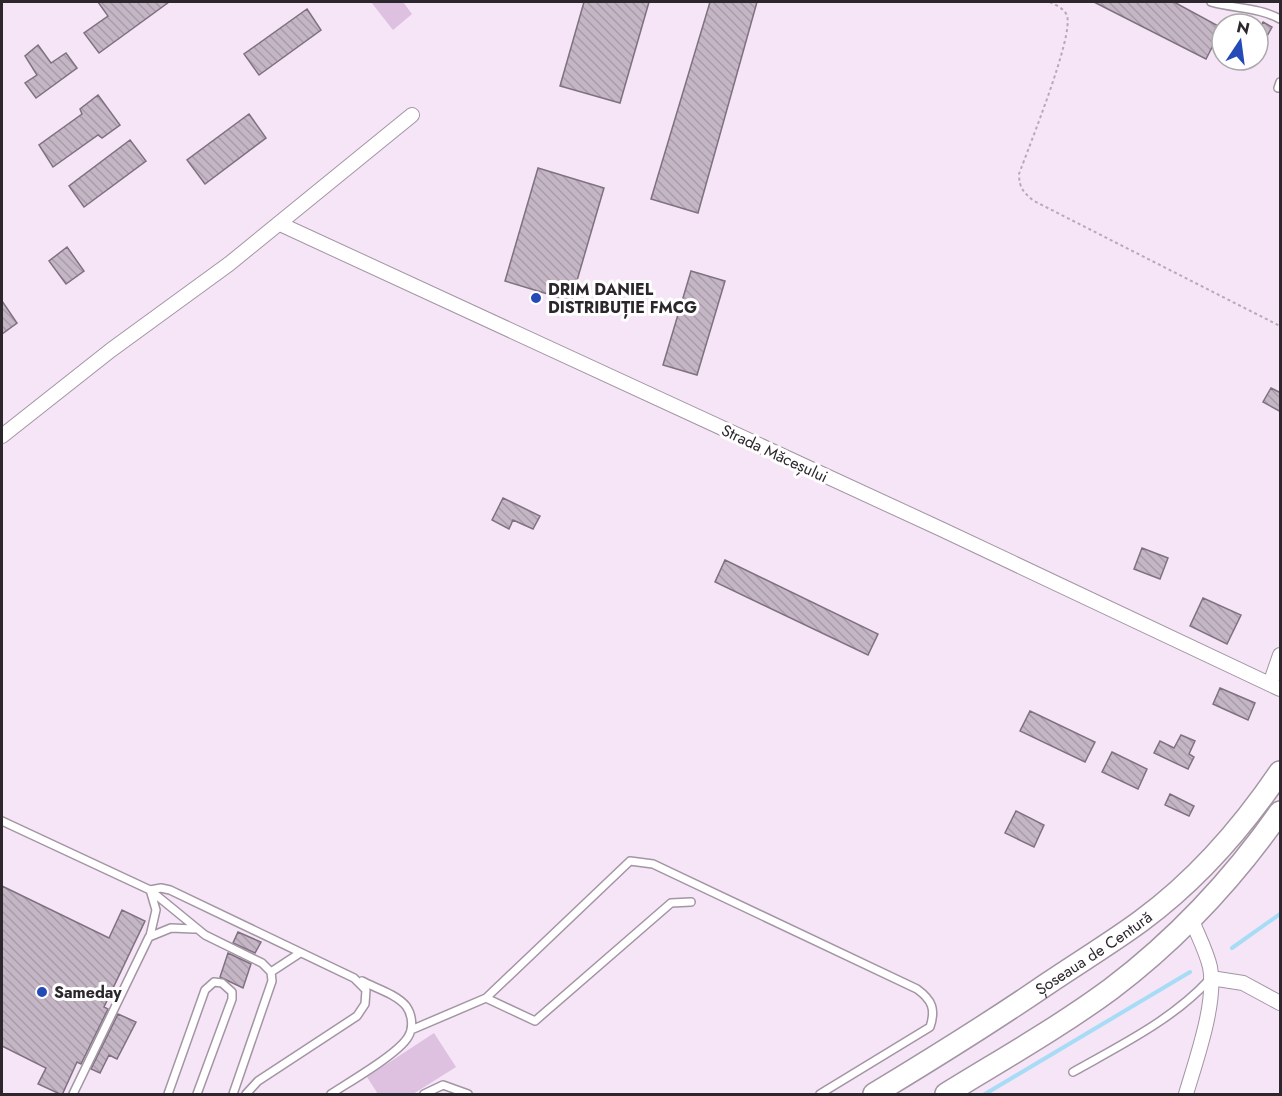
<svg xmlns="http://www.w3.org/2000/svg" width="1282" height="1096" viewBox="0 0 1282 1096" font-family="Jost,sans-serif">
<style>
.park{fill:#dec0e0}
.lines{fill:none;stroke-linecap:round;stroke-linejoin:round}
.stream{stroke:#a6dcf5;stroke-width:4}
.building{fill:url(#building-back-hatch);stroke:#7f717f;stroke-width:1.5}
.service-casing{stroke:#a395a4;stroke-width:10}
.minor-casing{stroke:#a395a4;stroke-width:16}
.primary-casing{stroke:#a395a4;stroke-width:24}
.path{stroke:#b6aab7;stroke-width:2;stroke-dasharray:3 3;stroke-linecap:butt}
.service{stroke:#fff;stroke-width:7}
.minor{stroke:#fff;stroke-width:14}
.primary{stroke:#fff;stroke-width:21}
.poi-dot{fill:#244ab8;stroke:#fff;stroke-width:2}
.labels{text-anchor:middle;stroke-width:6;stroke-linejoin:round;paint-order:stroke}
.poi-label{font-size:16px;font-weight:bold;fill:#2c272d;stroke:#fff;text-anchor:start}
.street-label{font-size:16px;fill:#2c272d;stroke:#fff}
</style>
<defs>
<pattern id="building-back-hatch" width="6" height="6" patternUnits="userSpaceOnUse" patternTransform="scale(1.5)"><rect width="6" height="6" fill="#c5b6c6"/><path d="M-1 5l2 2M0 0l6 6M5-1l2 2" fill="none" stroke="#a99caa"/></pattern>
</defs>
<rect width="100%" height="100%" fill="#f5e5f6"/>
<path class="park" d="M371 2H403L412 14 393 30Z
M434 1033 456 1067 413 1094H378L367 1077Z"/>
<g class="lines">
<path class="stream" d="M1232 948 1280 914
M985 1094 1190 972"/>
</g>
<path class="building" d="M98 2H169L99 53 84 33 108 16Z
M584 2H649L620 103 560 86Z
M710 2H757L698 213 651 199Z
M1094 2H1174L1222 28 1206 59Z
M307 9 321 30 259 75 244 54Z
M1263 22 1272 27 1258 53V31Z
M38 45 51 63 66 53 77 68 36 98 25 83 37 75 25 56Z
M98 95 120 125 102 138 98 135 53 167 39 145 82 114 80 109Z
M249 114 266 138 205 184 187 160Z
M130 140 146 161 84 207 69 186Z
M538 168 604 188 571 301 505 281Z
M67 247 84 271 66 284 49 261Z
M691 271 725 281 697 375 663 365Z
M2 301 17 323 2 334Z
M1271 388 1281 393V412L1263 402Z
M503 498 540 516 533 529 513 520 509 529 492 520Z
M1142 548 1168 558 1160 579 1134 569Z
M725 560 878 634 868 655 715 582Z
M1203 598 1241 615 1227 644 1190 626Z
M1220 688 1255 703 1248 720 1213 704Z
M1030 711 1095 742 1085 762 1020 731Z
M1181 735 1195 741 1189 754 1194 757 1188 769 1154 753 1160 741 1174 748Z
M1112 752 1147 769 1138 789 1102 772Z
M1170 794 1194 806 1189 816 1165 805Z
M1016 811 1044 825 1034 847 1005 833Z
M2 886 109 938 122 910 145 921 104 1007 108 1009 81 1064 77 1062 62 1095 38 1084 46 1068 2 1046Z
M238 932 261 942 255 953 233 943Z
M228 953 251 964 243 988 220 977Z
M118 1014 136 1022 117 1059 109 1055 100 1073 91 1069Z"/>
<g class="lines">
<defs>
<path id="service" d="M1211 2C1235 9 1258 7 1280 19
M1278 88 1280 82
M2 821 150 890 205 935 262 963 271 972 272 981 233 1094
M150 890 161 888 170 890 354 978 366 990 365 1004 357 1016 258 1081 246 1094
M691 902 671 903 535 1021 486 998 630 861 653 864 917 989C932 1000 936 1009 930 1027L820 1094
M150 936 156 910 151 893
M271 972 300 953
M411 1030 486 998
M1073 1072C1121 1045 1172 1020 1209 980
M73 1094 149 937 171 928 194 929
M168 1094 205 990 214 982 222 983 232 992V999L197 1094
M331 1094C349 1082 398 1054 408 1037 414 1028 412 1014 406 1006 396 994 375 988 362 981
M424 1094 443 1085 468 1094"/>
<path id="minor" d="M280 224 941 529 1280 689
M2 436 111 350 229 264 412 115
M1270 684 1280 655
M1211 978 1243 983 1280 1003
M1186 1094C1196 1060 1217 1002 1210 967 1206 950 1197 934 1191 918"/>
<g id="primary">
<path id="s1" d="M874 1094C932 1059 990 1023 1047 984 1078 963 1111 943 1141 921 1197 880 1242 828 1280 772"/>
<path d="M946 1094C1001 1060 1058 1028 1111 989 1177 939 1233 879 1280 812"/>
</g>
</defs>
<use href="#service" class="service-casing"/>
<use href="#minor" class="minor-casing"/>
<use href="#primary" class="primary-casing"/>
<path class="path" d="M1050 2C1056 5 1065 9 1067 16 1074 36 1028 149 1019 174 1019 188 1024 193 1034 201L1280 326"/>
<use href="#service" class="service"/>
<use href="#minor" class="minor"/>
<use href="#primary" class="primary"/>
</g>
<g class="poi-dot">
<circle cx="536" cy="298" r="6"/>
<circle cx="42" cy="992" r="6"/>
</g>
<g class="labels">
<g class="poi-label">
<text x="548" y="295">DRIM DANIEL<tspan x="548" dy="18">DISTRIBUȚIE FMCG</tspan></text>
<text x="54" y="998">Sameday</text>
</g>
<g class="street-label">
<text transform="translate(775 453) rotate(25)" y="6">Strada Măceșului</text>
<text dy="6" stroke="none"><textPath href="#s1" startOffset="261">Șoseaua de Centură</textPath></text>
</g>
</g>
<rect width="1282" height="1096" fill="none" stroke="#2c272d" stroke-width="6"/>
<g transform="translate(1240 42) rotate(13)"><circle r="28" fill="#ffffff" stroke="#aba9ab" stroke-width="1.5"/>
<path d="M0-4.5L10 22L0 15L-10 22Z" fill="#244ab8"/>
<text y="-9" font-size="16" font-weight="bold" text-anchor="middle" fill="#2c272d">N</text>
</g>
</svg>
